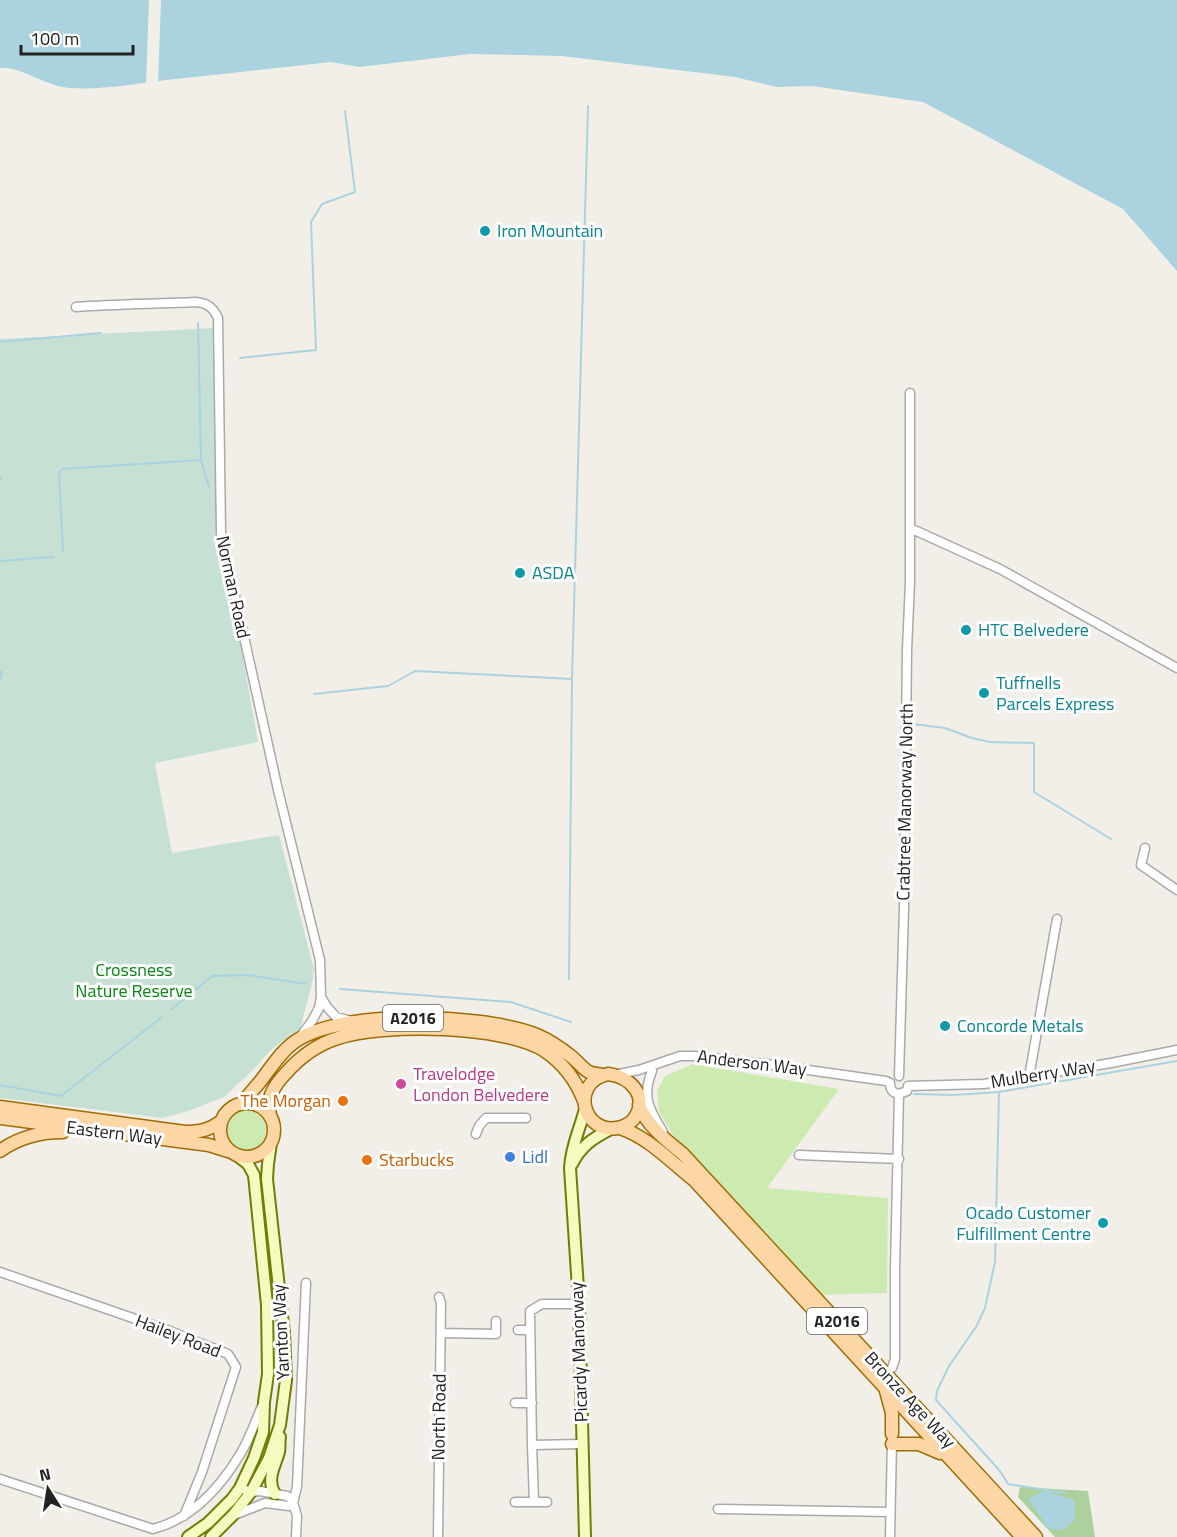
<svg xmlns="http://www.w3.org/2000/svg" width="1177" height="1537" viewBox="0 0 1177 1537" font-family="'Titillium Web',sans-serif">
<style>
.grass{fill:#cdebb0}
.forest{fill:#add19e}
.wetland{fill:#c6e0d4}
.water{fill:#aad3df}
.pier{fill:#f2efe9}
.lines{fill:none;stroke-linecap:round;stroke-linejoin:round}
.stream{stroke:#aad3df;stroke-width:2}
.street-casing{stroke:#a9a9a9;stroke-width:11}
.secondary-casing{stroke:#707d05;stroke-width:14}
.primary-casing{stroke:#a06b00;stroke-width:15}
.street{stroke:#fff;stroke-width:8}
.secondary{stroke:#f7fabf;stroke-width:10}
.primary{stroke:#fcd6a4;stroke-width:12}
.culture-dot{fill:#0f9aa8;stroke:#fff;stroke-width:2}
.hotel-dot{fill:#d1479c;stroke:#fff;stroke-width:2}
.food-dot{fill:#e8710a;stroke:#fff;stroke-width:2}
.shop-dot{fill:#3f7fe0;stroke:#fff;stroke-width:2}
.labels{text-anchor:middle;stroke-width:6;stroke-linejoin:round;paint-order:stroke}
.shield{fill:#fff;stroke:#646464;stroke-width:1.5}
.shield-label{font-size:16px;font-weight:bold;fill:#222}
.culture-label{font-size:18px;fill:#0d838f;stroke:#fff;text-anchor:start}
.street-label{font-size:18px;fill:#222;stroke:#fff}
.park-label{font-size:18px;fill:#0c8416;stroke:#fff}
.hotel-label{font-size:18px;fill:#b23c85;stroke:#fff;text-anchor:start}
.food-label{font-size:18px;fill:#c56008;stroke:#fff;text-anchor:end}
.shop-label{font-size:18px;fill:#366cbe;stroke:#fff;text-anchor:start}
</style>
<rect width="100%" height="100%" fill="#f2efe9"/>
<path class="grass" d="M693 1064 839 1089 767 1188 888 1198 887 1293 819 1295 676 1140 659 1112 657 1091 665 1076Z
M226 1130a20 20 0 1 1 40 0a20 20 0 1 1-40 0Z"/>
<path class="forest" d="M1020 1487 1088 1491 1095 1537H1055L1018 1497Z"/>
<path class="wetland" d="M213 328 223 547 258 742 155 763 172 853 279 835 314 969 312 984 300 1029 272 1049 251 1072 224 1097 188 1111 163 1118 0 1098V339Z"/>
<path class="water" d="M0 0H1177V271L1123 209 923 102 812 86 777 87 735 77 562 56 470 54 359 67 331 62C276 68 221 74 166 80 135 84 102 90 70 88 46 87 21 66 0 68Z
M1045 1491 1074 1500 1075 1520 1062 1530 1049 1529 1028 1499Z"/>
<path class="pier" d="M149 0H161L158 84 146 86Z"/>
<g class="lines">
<path class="stream" d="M198 323 201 460 209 487
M0 342 101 333
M240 358 316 350 311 222 322 204 355 192 345 111
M0 479 1 477
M63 551 59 474 62 469 201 460
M0 561 53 557
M0 671 2 673 0 679
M314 694 388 686 415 671 572 679
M913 724 945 728 972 738 990 742 1034 743V792L1111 839
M569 979 572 679 588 106
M340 989 511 1002 571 1022
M172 1009 212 976 248 975 306 984
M0 1085 61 1096 162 1017
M999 1092 995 1262 985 1308 976 1327 949 1366 937 1391 936 1400 1000 1471 1008 1484 1065 1493
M914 1094 954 1095 999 1092 1177 1061"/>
<defs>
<path id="street" d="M76 307C116 304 156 304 196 302 207 303 213 307 218 318L221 533 278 790 320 960 321 997 319 1008 312 1021 300 1037
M910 528 1000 569 1177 668
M1145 848 1141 865 1177 890
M321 997 327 1007 336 1017 352 1021
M652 1071C641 1098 650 1110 663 1132
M614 1075 639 1070 680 1056H694L766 1064 886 1081 890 1083
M899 1076 904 908 907 650 910 582V393
M1029 1077 1057 919
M890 1083C890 1090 893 1093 899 1094L907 1091 908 1086
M908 1086 984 1084 1111 1063 1177 1050
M476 1134 479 1126 486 1118H526
M799 1155 899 1159
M0 1272 170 1331 228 1354 236 1367 202 1472 184 1516
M579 1304H542L530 1311 532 1445 582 1444
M518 1330H530
M441 1333 496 1334V1321
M892 1368 895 1359V1269L899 1094
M515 1403H532
M532 1445 534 1502H547
M0 1479 153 1529C191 1519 219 1489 239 1456 249 1441 255 1422 262 1406
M240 1488 251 1492 260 1491 287 1496 292 1499 297 1516 296 1537
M515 1502H534
M293 1503 297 1487 306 1283
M718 1509 890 1512
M234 1515 265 1503 289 1506 293 1503
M438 1537 441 1303 439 1297
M890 1537 892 1441"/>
<path id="secondary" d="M572 1164C581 1146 593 1138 611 1129
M275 1494C266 1480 275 1466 279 1452 280 1447 279 1442 280 1437
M188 1537 208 1523 232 1499 240 1488 254 1458 263 1432 264 1402 268 1374 267 1305 254 1175 248 1164 239 1157
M211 1537 233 1515 251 1492 269 1458 280 1425 286 1380 284 1333 267 1179 268 1164 271 1143
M585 1537 579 1304 570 1168C571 1146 580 1129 585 1109"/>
<path id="primary" d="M608 1074C632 1077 650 1098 633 1120 629 1124 623 1127 617 1128 583 1134 569 1083 608 1074Z
M220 1130a27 27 0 1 1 54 0a27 27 0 1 1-54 0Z
M241 1104C247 1097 253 1090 259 1083 271 1068 282 1049 299 1039 349 1009 484 1014 537 1035 549 1040 562 1049 572 1057 578 1062 583 1069 589 1072 593 1074 599 1074 603 1075
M639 1105C647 1126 666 1140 683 1154L1036 1537
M0 1107 185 1132C200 1132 209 1130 220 1122
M270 1115C266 1098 274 1086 285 1074 299 1058 318 1044 338 1038 383 1023 505 1025 545 1051 564 1064 576 1080 584 1101
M0 1118 209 1145 228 1151
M620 1128C648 1137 671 1162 694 1180L1022 1537
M0 1151C19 1137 39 1132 63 1132
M886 1391 892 1413V1434
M892 1444H919L940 1453"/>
</defs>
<use href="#street" class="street-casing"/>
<use href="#secondary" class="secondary-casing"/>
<use href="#primary" class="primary-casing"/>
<use href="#street" class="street"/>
<use href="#secondary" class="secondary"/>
<use href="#primary" class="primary"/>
</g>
<g class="culture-dot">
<circle cx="485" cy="231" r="6"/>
<circle cx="520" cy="573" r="6"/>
<circle cx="966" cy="630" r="6"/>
<circle cx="984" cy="693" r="6"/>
<circle cx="945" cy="1026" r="6"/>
<circle cx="1103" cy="1223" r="6"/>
</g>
<circle class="hotel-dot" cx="401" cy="1084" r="6"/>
<g class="food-dot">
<circle cx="343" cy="1101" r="6"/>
<circle cx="367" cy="1160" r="6"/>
</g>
<circle class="shop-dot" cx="510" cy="1157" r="6"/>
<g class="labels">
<g class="shield">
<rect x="383" y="1005" width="60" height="26" rx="4.5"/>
<rect x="807" y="1308" width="60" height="26" rx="4.5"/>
</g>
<g class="shield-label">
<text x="413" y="1024">A2016</text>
<text x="837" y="1327">A2016</text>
</g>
<g class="culture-label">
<text x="497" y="237">Iron Mountain</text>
<text x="532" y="579">ASDA</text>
<text x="978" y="636">HTC Belvedere</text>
<text x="996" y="689">Tuffnells<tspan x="996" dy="21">Parcels Express</tspan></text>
<text x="957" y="1032">Concorde Metals</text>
<text x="1091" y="1219" text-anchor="end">Ocado Customer<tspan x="1091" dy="21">Fulfillment Centre</tspan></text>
</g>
<g class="street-label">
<text transform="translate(233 587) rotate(78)" y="6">Norman Road</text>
<text transform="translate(905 802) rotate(-89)" y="6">Crabtree Manorway North</text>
<text transform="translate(752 1063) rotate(7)" y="6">Anderson Way</text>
<text transform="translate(1043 1074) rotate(-9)" y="6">Mulberry Way</text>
<text transform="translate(114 1133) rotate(7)" y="6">Eastern Way</text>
<text transform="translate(281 1332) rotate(-93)" y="6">Yarnton Way</text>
<text transform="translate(178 1336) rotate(21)" y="6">Hailey Road</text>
<text transform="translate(579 1352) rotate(-92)" y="6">Picardy Manorway</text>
<text transform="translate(910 1400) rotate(47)" y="6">Bronze Age Way</text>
<text transform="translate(439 1417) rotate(-89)" y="6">North Road</text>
</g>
<g class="park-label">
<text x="134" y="976">Crossness<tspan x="134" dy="21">Nature Reserve</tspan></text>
</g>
<g class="hotel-label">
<text x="413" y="1080">Travelodge<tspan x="413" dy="21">London Belvedere</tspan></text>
</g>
<g class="food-label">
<text x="331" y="1107">The Morgan</text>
<text x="379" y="1166" text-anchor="start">Starbucks</text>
</g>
<g class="shop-label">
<text x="522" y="1163">Lidl</text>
</g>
</g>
<g transform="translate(48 1489) rotate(348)" stroke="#ffffff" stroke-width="4.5" paint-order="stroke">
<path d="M0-4.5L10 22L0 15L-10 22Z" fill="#222222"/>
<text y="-9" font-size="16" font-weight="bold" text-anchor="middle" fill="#222222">N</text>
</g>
<path d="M21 45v9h112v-9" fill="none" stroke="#222222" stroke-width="3"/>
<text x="30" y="45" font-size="18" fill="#222222" stroke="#ffffff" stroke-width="4.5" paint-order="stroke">100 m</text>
</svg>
